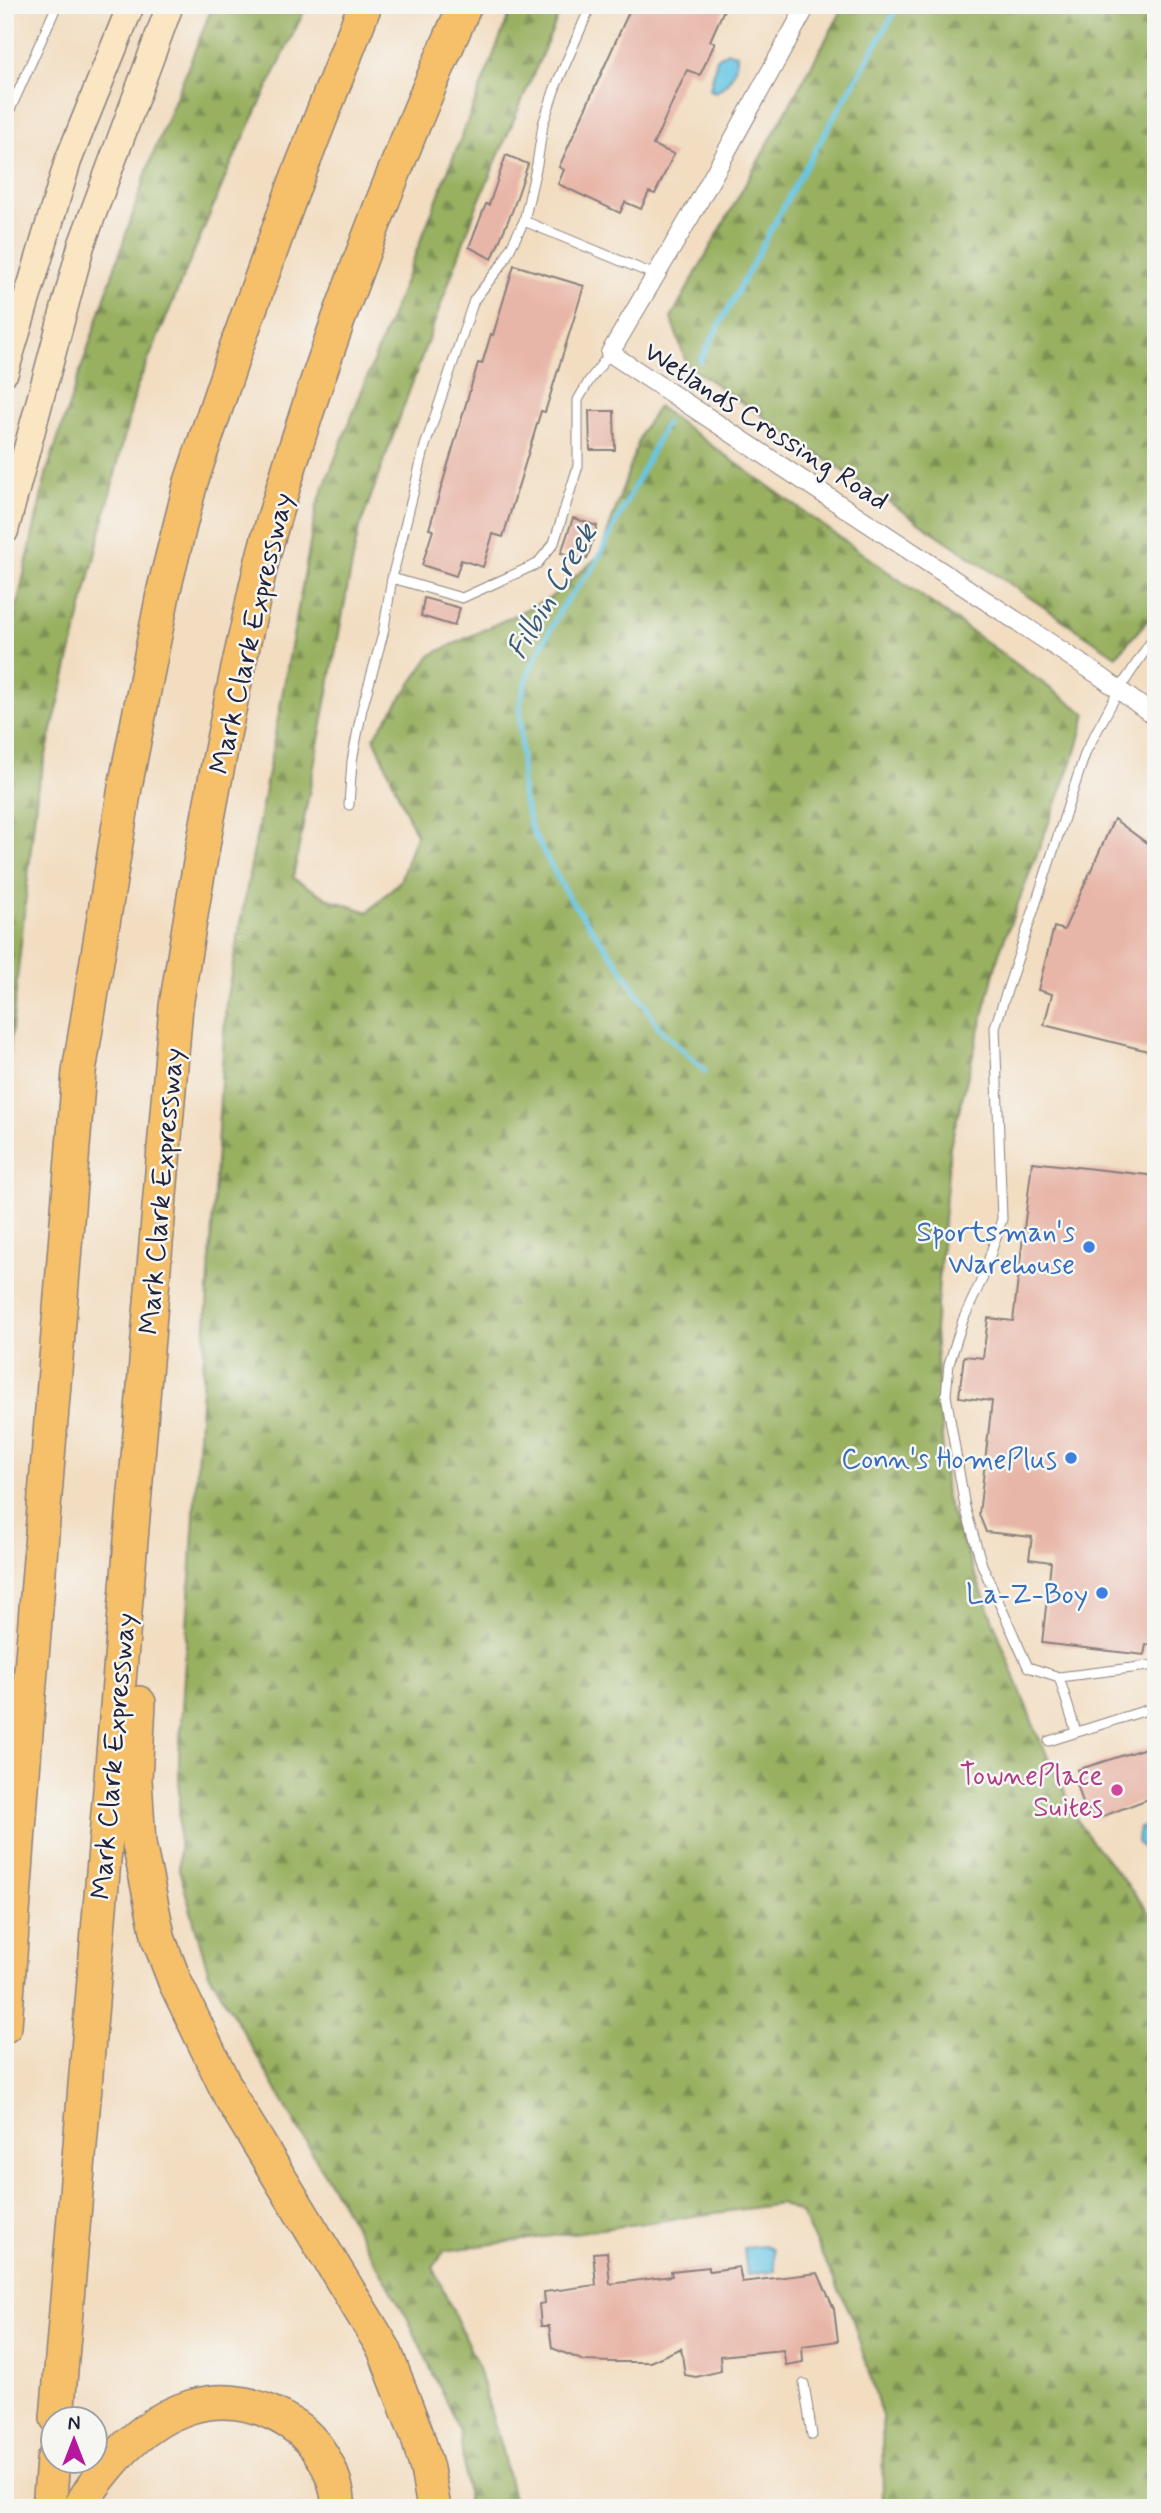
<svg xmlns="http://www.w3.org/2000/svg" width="1161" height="2513" viewBox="0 0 1161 2513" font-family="Mynerve,sans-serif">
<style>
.forest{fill:url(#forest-firs);stroke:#5d694e;stroke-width:2}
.water{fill:#66c6e4;stroke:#447490;stroke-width:2}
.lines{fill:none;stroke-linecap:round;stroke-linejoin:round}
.stream{stroke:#66c6e4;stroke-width:5}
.building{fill:#e8b6a8}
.lane-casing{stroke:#8a807e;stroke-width:11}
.street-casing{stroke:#8a807e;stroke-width:20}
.secondary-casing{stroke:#8a807e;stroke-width:29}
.highway-casing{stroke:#8a807e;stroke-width:36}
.lane{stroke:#fff;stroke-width:9}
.street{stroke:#fff;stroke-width:18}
.secondary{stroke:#fbe6c4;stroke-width:26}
.highway{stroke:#f6c06b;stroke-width:33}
.shop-dot{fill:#3f7fe0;stroke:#f6f6f2;stroke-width:2.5}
.hotel-dot{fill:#d1479c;stroke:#f6f6f2;stroke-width:2.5}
.labels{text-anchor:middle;stroke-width:5;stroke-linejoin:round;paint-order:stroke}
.street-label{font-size:28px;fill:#22223b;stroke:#f6f6f2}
.shop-label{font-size:28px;fill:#366cbe;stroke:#f6f6f2;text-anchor:end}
.hotel-label{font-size:28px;fill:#b23c85;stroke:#f6f6f2;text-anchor:end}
.water-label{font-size:30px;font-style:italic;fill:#3a5b76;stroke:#f6f6f2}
</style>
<defs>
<pattern id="forest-firs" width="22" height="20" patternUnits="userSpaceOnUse" patternTransform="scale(1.75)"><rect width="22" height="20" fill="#98b061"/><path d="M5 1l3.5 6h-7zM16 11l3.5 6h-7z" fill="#7c8f51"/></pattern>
</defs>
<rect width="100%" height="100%" fill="#f6f6f2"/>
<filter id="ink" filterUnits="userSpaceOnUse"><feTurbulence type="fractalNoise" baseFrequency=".0143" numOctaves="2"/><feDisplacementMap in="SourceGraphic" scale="14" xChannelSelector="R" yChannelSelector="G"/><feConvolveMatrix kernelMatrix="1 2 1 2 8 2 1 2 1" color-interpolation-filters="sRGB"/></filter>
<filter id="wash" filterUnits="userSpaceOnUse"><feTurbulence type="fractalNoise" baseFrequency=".00686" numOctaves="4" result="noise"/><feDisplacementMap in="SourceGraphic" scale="28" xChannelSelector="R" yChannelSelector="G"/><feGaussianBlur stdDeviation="1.57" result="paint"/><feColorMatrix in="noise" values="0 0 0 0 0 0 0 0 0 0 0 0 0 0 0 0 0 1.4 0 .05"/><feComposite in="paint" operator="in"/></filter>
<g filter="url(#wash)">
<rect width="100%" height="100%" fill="#f2ddc1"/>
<path class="forest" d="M213 5H307L228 171 136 389 37 791 5 1094V660L47 471 150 162Z
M513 5H563L476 208 358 532 293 878 329 899 368 912 400 881 416 835 374 737 431 655 550 598 600 555 642 431 658 407 1086 714 1077 749 999 953 950 1146 935 1330 946 1499 1037 1734 1081 1827 1156 1921V2508H883L882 2416 851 2314 801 2213 780 2204 444 2251 433 2267 476 2362 501 2447 515 2508H468L460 2432 408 2319 208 1971 179 1869V1756L226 1002 317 505Z
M845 5H1156V611L1116 656 687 365 671 318Z"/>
<path class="water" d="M728 52 737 54C737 70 730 83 716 92L710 90 717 58Z
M1156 1824V1861L1137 1842 1139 1827Z
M765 2246 773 2250 775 2271 747 2275 744 2248Z"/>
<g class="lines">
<path class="stream" d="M700 361 794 187 899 5
M666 423 594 567 563 605 530 669 520 702 522 793 532 831 569 898 620 966 660 1029 705 1071"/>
</g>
<g id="blocks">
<path class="building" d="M632 5H726L710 41 715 43 700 75 687 70 653 145 674 154 655 194 649 192 641 209 625 202 620 213 558 184 564 170 559 167Z
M506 155 528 164 513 209 492 259 469 247 486 204 489 205Z
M514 265 584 286 545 412 541 411 503 537 493 534 483 567 461 560 456 576 422 565 433 530 429 529 478 363 482 364 491 334 493 335Z
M589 411H614L615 450H590Z
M573 518 597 526 587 559 561 553Z
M424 598 460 608 454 626 421 616Z
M1114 819 1156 850V1053L1044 1025 1052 994 1038 990 1054 927 1064 930Z
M1032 1162 1156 1176V1624L1153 1645H1146L1144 1655 1042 1643 1051 1562 1029 1559 1032 1537 986 1532 979 1514 992 1401 959 1397 964 1356 983 1358 988 1318 1013 1321Z
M1149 1747 1151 1753 1156 1751V1796L1093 1820 1089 1809 1085 1810 1077 1783 1081 1781 1077 1770Z
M607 2252 610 2284 672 2276 671 2271 709 2267V2271L739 2267 742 2282 818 2273 834 2309 838 2341 802 2346 803 2362 786 2365 783 2350 720 2356 721 2371 696 2377 685 2375 681 2348 650 2362H612L584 2361 552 2348 549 2326H541L539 2304 545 2303 544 2292 596 2285 593 2253Z"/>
</g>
</g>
<g filter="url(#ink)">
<use href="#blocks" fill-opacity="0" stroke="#8a807e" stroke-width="2"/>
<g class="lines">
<defs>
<path id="lane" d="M5 121 57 5
M524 221 537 164 543 124 555 88 591 5
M610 353 589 381 578 400V466L554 543 537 564 462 598 392 578 425 446 474 300 503 263 524 221 655 275
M349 805 352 761 362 709 383 634 392 578
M1059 1677 1156 1665
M1076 1732 1059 1677 1028 1667 982 1565 965 1507 946 1395 949 1364 963 1320 983 1277 1002 1219 995 1027 1086 751 1119 690 1156 634
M1049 1741 1156 1707
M804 2384 812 2435"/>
<path id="street" d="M807 5 697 205 610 353 1100 676 1156 717"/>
<path id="secondary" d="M5 372 68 161 131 5
M5 531 81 246 170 5"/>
<path id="highway" d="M139 1703 135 1779 139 1844 159 1940 175 1982 231 2098 384 2349 417 2435 427 2469 434 2508
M5 2026 25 1745 79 1072 125 787 164 589 191 482 236 348 296 181 365 5
M57 2418 176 1006C196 882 217 759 245 637 253 603 259 568 269 535 321 354 388 177 465 5
M49 2508 53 2460
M80 2508C87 2493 97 2480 107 2468 155 2409 221 2379 290 2423 319 2441 337 2474 339 2508"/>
</defs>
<use href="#lane" class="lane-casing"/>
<use href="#street" class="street-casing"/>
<use href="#secondary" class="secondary-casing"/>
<use href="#highway" class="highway-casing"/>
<use href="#lane" class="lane"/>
<use href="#street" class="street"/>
<use href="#secondary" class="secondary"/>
<use href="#highway" class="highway"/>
</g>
</g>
<g class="shop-dot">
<circle cx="1089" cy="1247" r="7"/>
<circle cx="1071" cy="1458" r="7"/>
<circle cx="1102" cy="1593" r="7"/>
</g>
<circle class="hotel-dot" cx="1117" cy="1790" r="7"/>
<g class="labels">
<g class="street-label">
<text transform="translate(767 425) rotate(33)" y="10">Wetlands Crossing Road</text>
<text transform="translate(250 633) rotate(-77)" y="10">Mark Clark Expressway</text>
<text transform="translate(160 1191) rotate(-85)" y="10">Mark Clark Expressway</text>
<text transform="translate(112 1756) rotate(-85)" y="10">Mark Clark Expressway</text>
</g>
<g class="shop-label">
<text x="1075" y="1241">Sportsman's<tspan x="1075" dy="32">Warehouse</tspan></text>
<text x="1057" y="1468">Conn's HomePlus</text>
<text x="1088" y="1603">La-Z-Boy</text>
</g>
<g class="hotel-label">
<text x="1103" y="1784">TownePlace<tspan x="1103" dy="32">Suites</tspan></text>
</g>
<g class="water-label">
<text transform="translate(551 591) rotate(-60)" y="10">Filbin Creek</text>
</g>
</g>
<rect width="1161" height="2513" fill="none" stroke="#f6f6f2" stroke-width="28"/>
<g transform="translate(74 2440)"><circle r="33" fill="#f6f6f2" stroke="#a1a1a9" stroke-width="2"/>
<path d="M0-5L12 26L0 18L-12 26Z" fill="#b5179e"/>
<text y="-10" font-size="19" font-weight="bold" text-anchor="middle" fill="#22223b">N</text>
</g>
</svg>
